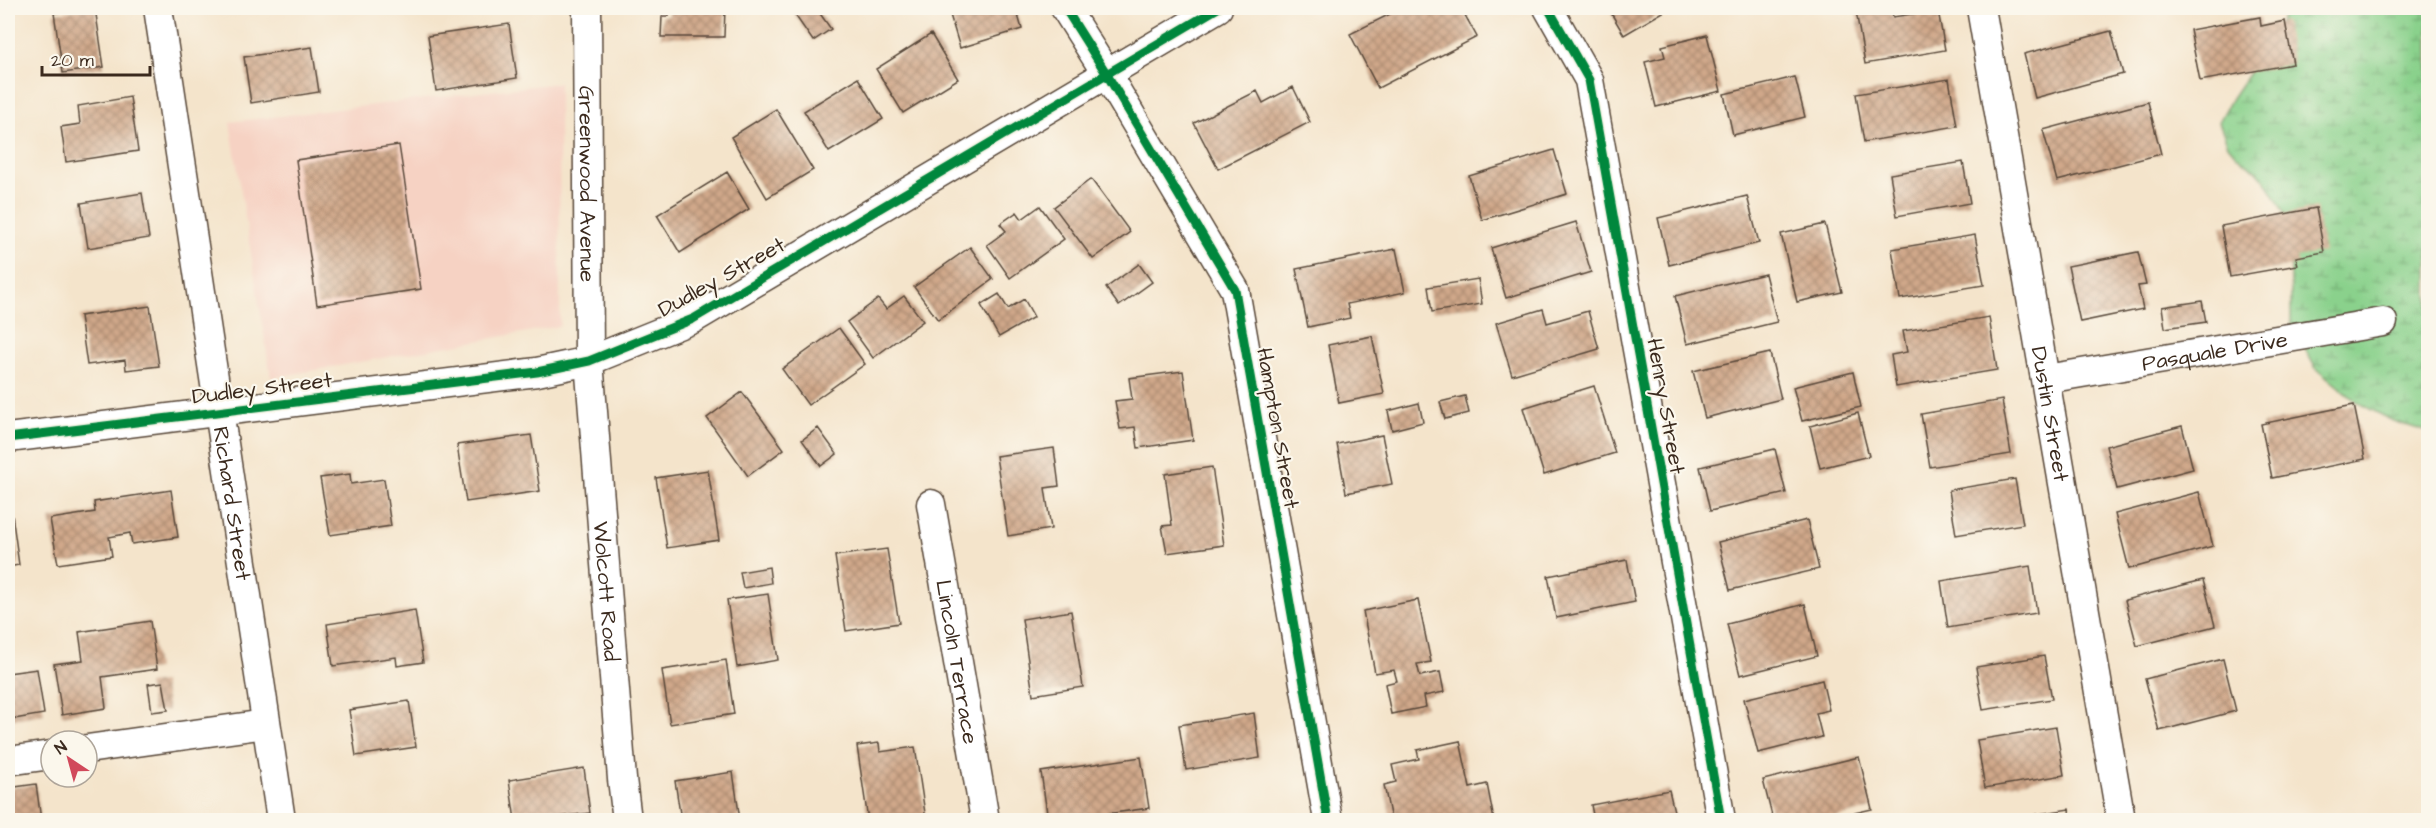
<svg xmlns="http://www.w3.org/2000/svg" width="2436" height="828" viewBox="0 0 2436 828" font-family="'Architects Daughter',sans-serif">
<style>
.built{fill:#f6d2c3}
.wetland{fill:url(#wetland-marsh);stroke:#627e55;stroke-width:1.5}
.building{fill:url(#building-cross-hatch)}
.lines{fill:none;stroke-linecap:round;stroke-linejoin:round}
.minor-casing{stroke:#574638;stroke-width:31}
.minor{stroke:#fff;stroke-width:28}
.cycleway-casing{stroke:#fbf7ec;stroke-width:13}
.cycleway{stroke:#00873e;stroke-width:9}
.labels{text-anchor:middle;stroke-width:4.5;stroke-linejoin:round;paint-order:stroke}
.street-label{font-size:22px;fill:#3b2a1e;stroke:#fbf7ec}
</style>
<defs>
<pattern id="wetland-marsh" width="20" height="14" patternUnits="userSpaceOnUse" patternTransform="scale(1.5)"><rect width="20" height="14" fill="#8ad18c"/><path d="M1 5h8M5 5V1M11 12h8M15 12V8" fill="none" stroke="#72aa72"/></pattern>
<pattern id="building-cross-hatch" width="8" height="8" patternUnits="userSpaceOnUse" patternTransform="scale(1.5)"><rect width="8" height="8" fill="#d0a88a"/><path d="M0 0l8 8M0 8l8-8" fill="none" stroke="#aa8970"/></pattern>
</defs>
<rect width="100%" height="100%" fill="#fbf7ec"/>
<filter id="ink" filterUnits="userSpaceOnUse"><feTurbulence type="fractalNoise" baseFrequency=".0167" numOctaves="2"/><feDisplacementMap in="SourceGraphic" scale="12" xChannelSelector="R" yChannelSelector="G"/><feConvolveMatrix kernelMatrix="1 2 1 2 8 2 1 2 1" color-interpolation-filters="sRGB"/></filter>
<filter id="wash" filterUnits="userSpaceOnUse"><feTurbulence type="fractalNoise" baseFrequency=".008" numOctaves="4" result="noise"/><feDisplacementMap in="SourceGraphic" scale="24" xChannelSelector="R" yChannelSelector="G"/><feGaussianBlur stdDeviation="1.35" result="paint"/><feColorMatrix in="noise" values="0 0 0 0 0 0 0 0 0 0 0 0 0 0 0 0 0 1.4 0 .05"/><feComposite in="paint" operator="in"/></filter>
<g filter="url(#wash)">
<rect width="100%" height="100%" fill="#f4e4cb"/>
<path class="built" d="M559 83 560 326 271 378 230 122Z"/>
<path class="wetland" d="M2288 8H2428V432L2393 421 2357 402 2315 367 2291 324V231L2284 213 2268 184 2258 172 2237 156 2228 145 2219 122 2232 98 2262 54Z"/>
<g id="blocks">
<path class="building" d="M95 8 104 67 63 73 54 13Z
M669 8H725L724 37H661L662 16H669Z
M806 8H816L831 29 813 41 795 15Z
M948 8H1016L1022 29 960 48Z
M1402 8H1461L1477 37 1378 88 1350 34Z
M1608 8H1670L1624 35Z
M1878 8H1891L1893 17 1938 10 1945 50 1865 64 1856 11Z
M2260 17 2261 26 2285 21 2293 64 2200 81 2190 30Z
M509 24 517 78 436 91 428 36Z
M2111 31 2123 74 2035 98 2024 54Z
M931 34 958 79 903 113 876 69Z
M1707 35 1721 91 1656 107 1645 62 1665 57 1662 46Z
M312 47 319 92 251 103 244 57Z
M1795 77 1805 117 1733 135 1724 94Z
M858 78 883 119 829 152 804 111Z
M1949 79 1957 126 1864 142 1856 94Z
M1293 87 1310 122 1218 169 1194 123 1257 91 1263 103Z
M130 97 138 151 66 162 61 127 80 124 78 106Z
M2148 102 2161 154 2057 181 2043 130Z
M776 109 813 170 767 198 731 137Z
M399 145 421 289 317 305 296 160Z
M1554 150 1567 194 1482 220 1469 176Z
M1963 162 1970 203 1897 216 1890 174Z
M727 172 749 209 680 253 657 215Z
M1091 179 1130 232 1093 259 1054 207Z
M142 193 149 238 88 248 81 203Z
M1747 196 1759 243 1669 265 1658 218Z
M1040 206 1064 239 1010 278 987 245 1006 231 1000 224 1017 212 1022 219Z
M2316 208 2324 252 2296 257 2298 265 2230 277 2221 226Z
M1576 222 1591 272 1506 298 1491 248Z
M1825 224 1842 292 1797 302 1781 234Z
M1975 235 1984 285 1900 299 1892 249Z
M970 247 993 279 938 320 914 287Z
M1396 249 1405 292 1347 304 1350 318 1308 327 1296 269Z
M2138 252 2146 285 2138 286 2143 309 2080 322 2068 266Z
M1139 264 1152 282 1119 306 1106 288Z
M1765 274 1777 322 1687 344 1675 296Z
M1478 279 1482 304 1432 312 1428 287Z
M999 294 1008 309 1024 299 1034 317 999 337 981 305Z
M904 296 923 321 873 358 847 322 878 299 886 309Z
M2202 301 2206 322 2165 328 2162 307Z
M150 306 159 366 126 370 125 360 87 365 80 316Z
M1543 309 1547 323 1588 311 1599 349 1512 375 1496 323Z
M1989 317 1997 370 1896 387 1891 355 1907 352 1903 331Z
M839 328 865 364 808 405 782 369Z
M1372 336 1384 394 1339 403 1328 345Z
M1770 353 1781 399 1705 418 1693 371Z
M1183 371 1193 440 1138 448 1135 427 1120 429 1115 401 1132 399 1129 378Z
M1853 372 1861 407 1802 421 1793 387Z
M1594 386 1615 453 1544 475 1523 408Z
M742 392 784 449 748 476 707 418Z
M1465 396 1469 413 1445 419 1440 402Z
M2002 400 2011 454 1930 467 1921 414Z
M1419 403 1423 422 1392 430 1388 411Z
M2354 405 2365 459 2272 478 2261 424Z
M1858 413 1869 456 1820 468 1810 426Z
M2182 426 2193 469 2117 489 2106 446Z
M818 428 837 454 821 466 802 440Z
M531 435 540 491 466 502 457 445Z
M1382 435 1392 484 1346 493 1337 444Z
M1054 448 1059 486 1045 488 1051 529 1008 536 996 456Z
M1775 449 1786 493 1710 511 1700 467Z
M1212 467 1224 545 1167 553 1162 526 1172 525 1165 474Z
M708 470 719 540 667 548 656 478Z
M350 474 351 484 384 479 391 526 330 535 320 478Z
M2015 479 2023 524 1956 535 1949 490Z
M171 490 178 537 132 544 130 533 109 537 112 556 58 564 50 519 95 512 94 502Z
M2199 492 2213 546 2129 569 2115 514Z
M12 514 19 565 8 567V515Z
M1807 520 1819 569 1730 590 1718 542Z
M887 549 899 623 846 631 835 556Z
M1627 560 1635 602 1556 618 1548 576Z
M2030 566 2037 613 1948 628 1941 581Z
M769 567 771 583 743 588 740 572Z
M2203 580 2215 626 2137 646 2125 600Z
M768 594 778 660 737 667 727 600Z
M1418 600 1431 662 1417 664 1420 676 1440 672 1444 692 1424 696 1426 707 1391 714 1385 684 1397 681 1394 670 1375 673 1363 611Z
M1805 604 1817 656 1740 675 1727 624Z
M415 610 423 662 397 666 396 657 333 666 327 624Z
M1071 611 1083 687 1033 695 1022 619Z
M150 621 157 669 102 677 106 708 62 715 54 664 83 660 79 632Z
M2044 656 2052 699 1983 710 1976 667Z
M2223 659 2236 711 2159 731 2145 679Z
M726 660 734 714 670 724 662 670Z
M37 669 44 714 8 720V673Z
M1822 680 1829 710 1816 713 1822 737 1758 753 1744 699Z
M163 682 168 710 152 712 148 684Z
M409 701 416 747 356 756 349 710Z
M1254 713 1260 758 1186 770 1179 725Z
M2056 727 2064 775 1985 788 1977 740Z
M1460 741 1470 788 1487 784 1494 820H1391L1384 785 1396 782 1392 765 1419 759 1417 750Z
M879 743 880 752 915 747 926 820H868L857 746Z
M1141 757 1149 808 1063 820H1048L1041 772Z
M1859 757 1872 809 1824 820H1773L1763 780Z
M584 768 590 813 559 817 560 820H515L509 780Z
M733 772 740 820H681L675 781Z
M36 784 41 820H8V788Z
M1669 790 1676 820H1594L1591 805Z
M2069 809 2071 820H2008V819Z"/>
</g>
</g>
<g filter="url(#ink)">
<use href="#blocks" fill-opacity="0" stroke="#574638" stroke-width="1.5"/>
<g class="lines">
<defs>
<g id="minor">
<path id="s1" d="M158 8 281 820"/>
<path id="s2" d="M587 8 589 361 622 779 627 820"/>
<path d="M1065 8 1106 73 1235 290 1328 820"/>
<path d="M1548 8 1589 80 1721 820"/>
<path id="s3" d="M1981 8 2121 820"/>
<path id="s4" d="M2046 379 2383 322"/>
<path d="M8 438 537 372 589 361 693 319 1218 8"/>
<path id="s5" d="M931 504 985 820"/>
<path d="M87 749 266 724"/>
<path d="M8 761 51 755"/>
</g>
</defs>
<use href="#minor" class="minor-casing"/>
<use href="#minor" class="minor"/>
<defs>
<path id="cycleway" d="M1065 8 1106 73 1235 290 1328 820
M1548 8 1589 80 1721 820
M8 438 537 372 589 361 693 319 1218 8"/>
</defs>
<use href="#cycleway" class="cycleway-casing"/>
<use href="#cycleway" class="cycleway"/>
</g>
</g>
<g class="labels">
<g class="street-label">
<text dy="8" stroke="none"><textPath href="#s2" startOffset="176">Greenwood Avenue</textPath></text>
<text transform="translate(721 276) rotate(-29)" y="8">Dudley Street</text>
<text dy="8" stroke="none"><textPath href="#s4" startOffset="171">Pasquale Drive</textPath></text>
<text transform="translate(262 387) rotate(-7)" y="8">Dudley Street</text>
<text transform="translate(1667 406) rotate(80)" y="8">Henry Street</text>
<text dy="8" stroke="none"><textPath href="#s3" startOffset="412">Dustin Street</textPath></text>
<text transform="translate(1279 428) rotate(80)" y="8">Hampton Street</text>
<text dy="8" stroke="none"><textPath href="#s1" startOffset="501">Richard Street</textPath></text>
<text dy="8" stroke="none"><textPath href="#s2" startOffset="584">Wolcott Road</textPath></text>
<text dy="8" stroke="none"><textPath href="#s5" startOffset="160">Lincoln Terrace</textPath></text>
</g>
</g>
<rect width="2436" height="828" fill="none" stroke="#fbf7ec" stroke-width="30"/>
<g transform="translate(69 759) rotate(324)"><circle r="28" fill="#fbf7ec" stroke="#aea59a" stroke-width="1.5"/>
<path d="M0-4.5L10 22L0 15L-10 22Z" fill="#d1495b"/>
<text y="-9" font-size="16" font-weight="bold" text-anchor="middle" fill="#3b2a1e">N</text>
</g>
<path d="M42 66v9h108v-9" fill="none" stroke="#3b2a1e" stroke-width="3"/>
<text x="51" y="66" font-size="18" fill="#3b2a1e" stroke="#fbf7ec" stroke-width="4.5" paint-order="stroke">20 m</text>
</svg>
